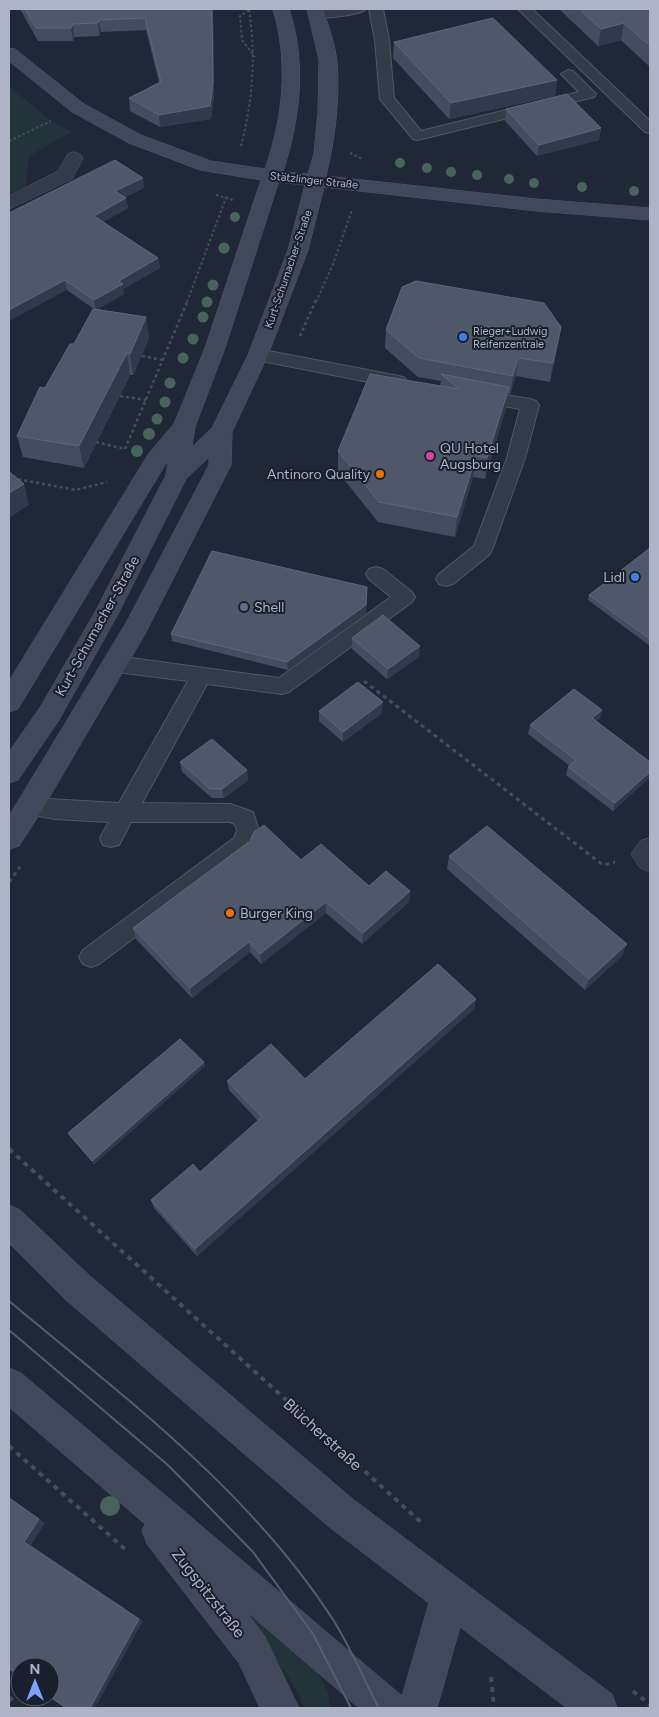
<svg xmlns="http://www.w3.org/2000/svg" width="659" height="1717" viewBox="0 0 659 1717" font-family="Figtree,sans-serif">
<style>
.green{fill:#223439}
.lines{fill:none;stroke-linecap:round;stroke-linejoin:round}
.lane-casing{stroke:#515766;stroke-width:2}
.street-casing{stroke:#515766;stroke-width:1}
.secondary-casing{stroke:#515766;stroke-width:1}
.path-far3{stroke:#3f5156;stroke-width:2;stroke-dasharray:2.5 2.5;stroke-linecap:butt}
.path-far2{stroke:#3f5156;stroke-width:2.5;stroke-dasharray:3 3;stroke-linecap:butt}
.path-far1{stroke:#3f5156;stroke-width:3;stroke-dasharray:4 4;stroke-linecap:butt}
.path{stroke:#3f5156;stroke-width:4;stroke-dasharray:5 5;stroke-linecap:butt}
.lane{fill:#333a48;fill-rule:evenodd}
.street{fill:#333a48;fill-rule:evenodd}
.secondary{fill:#41485b;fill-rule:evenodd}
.tram{stroke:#555d6f;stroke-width:2}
.tree{fill:#46645a}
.wall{fill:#444d60}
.shaded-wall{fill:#31394b}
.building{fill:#4f586b;stroke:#5e6679}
.shop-dot{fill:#3f7fe0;stroke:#191f2c;stroke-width:2}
.hotel-dot{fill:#d1479c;stroke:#191f2c;stroke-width:2}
.food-dot{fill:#e8710a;stroke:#191f2c;stroke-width:2}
.service-dot{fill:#5c6f8a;stroke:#191f2c;stroke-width:2}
.labels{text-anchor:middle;stroke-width:4;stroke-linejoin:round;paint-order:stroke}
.far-street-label{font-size:11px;fill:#aeb4c5;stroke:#191f2c}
.far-poi-label{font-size:11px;fill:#aeb4c5;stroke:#191f2c;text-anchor:start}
.poi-label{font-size:14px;fill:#aeb4c5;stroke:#191f2c;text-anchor:start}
.street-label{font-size:14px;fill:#aeb4c5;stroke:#191f2c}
.near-street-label{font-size:16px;fill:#aeb4c5;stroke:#191f2c}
</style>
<rect width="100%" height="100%" fill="#202838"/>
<path class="green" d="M9 86 51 121 72 132 29 156 26 186 9 195Z
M248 1605C273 1628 334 1672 329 1708H305L292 1682 243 1612Z"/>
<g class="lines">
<defs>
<path id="lane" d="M333 9H366C360 15 316 21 310 15L312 12Z
M369 9H383L389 40 394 98 421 131 579 92 561 74 568 70 573 71 596 94 594 97 418 140 413 139 380 99 375 40Z
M518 9H532L650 121V133L645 132Z
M258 349 399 376 405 378 408 382 405 386 399 388 252 359 249 355 252 351Z
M478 390 530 399 536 401 539 405 525 458 492 550 489 555 453 584 446 586 439 584 436 579 439 574 474 546 507 458 520 409 472 400 469 396 472 392Z
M376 567 383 569 412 592 415 597 412 602 289 692 282 694 207 684 142 803 230 804 253 812 259 831 250 851 99 964 91 967 83 964 79 957 83 950 234 838 237 831 235 824 230 822H131L119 845 111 847 103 845 100 838 109 822 55 819 22 813 19 807 22 801 30 798 119 803 188 681 116 672 109 670 106 664 109 658 116 656 279 678 391 597 369 579 366 574 369 569Z"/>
<path id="street" d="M74 152 80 154 83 158 72 179 9 209V196L58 171 68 154Z
M650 838V872L640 868 631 854 640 841Z"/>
<path id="secondary" d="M273 9H289C307 64 300 118 283 172L308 174 314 153 318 114 319 60 307 9H323C328 25 335 44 337 61 340 99 335 140 326 176L536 199 650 208V220L536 211 324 187 308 250 268 355 232 432 231 465 145 634 39 815 19 846 9 849V816L126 623 209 465V457L186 479 118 614 59 720 18 780 9 783V752L41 706 95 612 166 475 168 460 18 709 9 712V681L149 453 174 424 205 348 261 180 200 170 129 143 72 112 9 61V48L15 49 84 104 141 135 211 161 265 169C283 117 289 63 273 9ZM279 182 305 185 288 250 248 355 212 428 192 447 195 427 225 348Z
M9 1205 20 1210 90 1276 354 1500 612 1694 617 1708H567L460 1627 437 1708H359L245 1610 265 1637 299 1708H260L239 1663 147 1544 142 1531 145 1524 9 1407V1368L21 1373 402 1696 429 1603 328 1526 66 1300 9 1243Z"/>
</defs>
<use href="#lane" class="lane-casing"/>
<use href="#street" class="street-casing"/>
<use href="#secondary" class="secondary-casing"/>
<path class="path-far3" d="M249 10 240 16 242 40 255 57
M9 141 51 121
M241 146C253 100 256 56 249 9
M350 153 362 159
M216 195 233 200
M187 302 227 195
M316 302 333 264 352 210"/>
<path class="path-far2" d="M300 336 316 300
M142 356 163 360
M120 396 146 400
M96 442 125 449
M125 449 188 300
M9 472 17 479 76 490 107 482"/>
<path class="path-far1" d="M364 681 603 865 615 862
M9 882 20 867"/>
<path class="path" d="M9 1149 423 1524
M9 1446 126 1550
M491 1677 494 1708
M633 1691 650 1705
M9 1701 20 1689"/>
<use href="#lane" class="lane"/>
<use href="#street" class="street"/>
<use href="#secondary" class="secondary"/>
<path class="tram" d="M9 1301C124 1397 249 1490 332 1618 350 1646 363 1678 379 1708
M9 1330 169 1466 253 1552 313 1634 351 1708"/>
</g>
<g class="tree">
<circle cx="400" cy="163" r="5"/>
<circle cx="427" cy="168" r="5"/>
<circle cx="451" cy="172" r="5"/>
<circle cx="477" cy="175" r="5"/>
<circle cx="509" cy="179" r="5"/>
<circle cx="534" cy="183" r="5"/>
<circle cx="582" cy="187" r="5"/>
<circle cx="634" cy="191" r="5"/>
<circle cx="235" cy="217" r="5"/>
<circle cx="224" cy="248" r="5.5"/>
<circle cx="213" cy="285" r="5.5"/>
<circle cx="207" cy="302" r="5.5"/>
<circle cx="203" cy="317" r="5.5"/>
<circle cx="193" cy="339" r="5.5"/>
<circle cx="183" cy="358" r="5.5"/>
<circle cx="170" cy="383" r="5.5"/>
<circle cx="165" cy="402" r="5.5"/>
<circle cx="157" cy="419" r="5.5"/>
<circle cx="149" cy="434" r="6"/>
<circle cx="137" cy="451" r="6"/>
<circle cx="110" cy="1506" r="10"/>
</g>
<path class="wall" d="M20 9H213L214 95 211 119 160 127 130 111 129 98 159 82 146 30 101 32 99 36 74 37 73 41H38Z
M559 9H650V67L621 40 598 46Z
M394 42 557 80 555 96 449 119 393 58Z
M506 109 601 128 599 140 537 156 505 121Z
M144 188 125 197 126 198 128 208 103 222 158 258 160 268 123 289 124 294 97 309 146 317 149 339 133 375H130L84 468 23 457 17 436 45 388 74 344 94 309 67 290 9 213Z
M561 327 550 382 516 376 510 394H508L506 408 485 479 473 477 455 537 378 522 338 472V451L440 386 441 381 418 377 385 348 386 330Z
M650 548V646L588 600 589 595Z
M367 587 366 613 288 670 172 641 171 634Z
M352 638 419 657 387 679 352 649Z
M602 710 600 718 596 721 650 762V777L613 811 566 775 568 767 570 766 528 734 530 725Z
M319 711 382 713 343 742 319 721Z
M180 762 247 770 248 780 224 798H212L182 772Z
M250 841 301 860 369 886 410 891 409 902 362 944 326 913 261 964 250 952 192 998 136 939 133 928Z
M449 856 622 956 585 990 447 869Z
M476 999 474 1009 197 1256 154 1208 151 1200 200 1172 258 1121 229 1090 227 1081 305 1079Z
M204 1062 205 1066 94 1164 70 1136 68 1133Z"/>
<path class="shaded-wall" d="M212 9H213L214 95 211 119 160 127 159 115Z
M99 20 101 32 99 36 98 23Z
M624 23 621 40 598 46 601 29Z
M73 24 74 37 73 41 71 28Z
M557 80 555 96 449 119 451 103Z
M601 128 599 140 537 156 539 145Z
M143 178 144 188 117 201 115 191Z
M126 198 128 208 95 226 94 216Z
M158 258 160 268 123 289 124 294 96 310 94 300 119 281Z
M65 280 67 290 9 321V310Z
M146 317 149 339 133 375 130 354Z
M561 327 558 346 550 382 553 363Z
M127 353 130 375 84 468 79 446Z
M518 358 516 376 510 394 513 376Z
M509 387 506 408 485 479 487 458Z
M476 456 473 477 455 537 457 517Z
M24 484 29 505 9 518V493Z
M366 605V613L288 670 287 662Z
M420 646 419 657 387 679 388 669Z
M383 702 382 713 343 742V732Z
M602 710 600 718 590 727 592 718Z
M247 770 248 780 224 798 222 789Z
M650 772V777L613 811 615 803Z
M410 891 409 902 362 944 363 933Z
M326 902V913L261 964 260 954Z
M249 942 250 952 192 998 190 988Z
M627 944 622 956 585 990 589 979Z
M476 999 474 1009 197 1256 195 1249Z
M204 1062 205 1066 94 1164 92 1161Z
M9 1497 45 1523 31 1545 143 1621 95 1708H90L24 1542Z"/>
<path class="building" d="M25 9H212L213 83 210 106 159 115 129 98 161 82 145 18 99 20 98 23 73 24 71 28H36Z
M579 9H650V46L624 23 601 29Z
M493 18 557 80 451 103 394 42Z
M567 94 601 128 539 145 506 109Z
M115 160 143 178 115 191 126 198 94 216 158 258 119 281 123 284 94 300 65 280 9 310V213Z
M416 281 544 303 561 327 553 363 518 358 513 376 419 358 386 330 402 287Z
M93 309 146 317 130 354 127 353 79 446 17 436 40 387 45 388 70 344H74Z
M370 374 459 389 441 374 509 387 487 458 476 456 457 517 379 502 338 451Z
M9 472 24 484 9 493Z
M650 548V639L589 595Z
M212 551 367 587 366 605 287 662 171 634Z
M383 615 420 646 388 669 352 638Z
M358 682 383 702 343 732 319 711Z
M574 689 602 710 592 718 650 762V772L615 803 568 767 576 760 530 725Z
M212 739 247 770 222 789H210L180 762Z
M264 825 301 860 321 844 369 886 386 871 410 891 363 933 326 902 260 954 249 942 190 988 133 928 250 841 254 832Z
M487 826 627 944 589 979 449 856Z
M438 964 476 999 195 1249 151 1200 193 1164 200 1172 262 1117 227 1081 271 1044 305 1079Z
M180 1039 204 1062 92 1161 68 1133Z
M9 1498 39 1519 24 1542 139 1619 90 1708H66L50 1697V1667H20V1676L9 1669Z"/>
<g class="shop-dot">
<circle cx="463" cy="337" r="5"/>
<circle cx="635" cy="577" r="5"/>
</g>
<circle class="hotel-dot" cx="430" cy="456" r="5"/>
<g class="food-dot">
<circle cx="380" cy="474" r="5"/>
<circle cx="230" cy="913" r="5"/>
</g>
<circle class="service-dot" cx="244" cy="607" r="5"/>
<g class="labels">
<g class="far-street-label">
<text transform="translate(314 180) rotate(6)" y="4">Stätzlinger Straße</text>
<text transform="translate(288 269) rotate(-71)" y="4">Kurt-Schumacher-Straße</text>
</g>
<g class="far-poi-label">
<text x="473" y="335">Rieger+Ludwig<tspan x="473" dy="13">Reifenzentrale</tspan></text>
</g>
<g class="poi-label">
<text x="440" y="453">QU Hotel<tspan x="440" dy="16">Augsburg</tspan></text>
<text x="370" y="479" text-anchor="end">Antinoro Quality</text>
<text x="625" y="582" text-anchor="end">Lidl</text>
<text x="254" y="612">Shell</text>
<text x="240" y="918">Burger King</text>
</g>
<g class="street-label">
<text transform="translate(97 626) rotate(-61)" y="5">Kurt-Schumacher-Straße</text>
</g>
<g class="near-street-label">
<text transform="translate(323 1434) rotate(42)" y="6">Blücherstraße</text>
<text transform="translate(209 1593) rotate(52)" y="6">Zugspitzstraße</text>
</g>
</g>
<rect width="659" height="1717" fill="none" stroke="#aeb4c5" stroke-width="20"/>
<g transform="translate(35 1682)"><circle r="24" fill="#191f2c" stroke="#555b69"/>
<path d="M0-4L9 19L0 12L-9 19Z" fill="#7fa2f8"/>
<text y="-8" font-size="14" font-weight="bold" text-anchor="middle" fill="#aeb4c5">N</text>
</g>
</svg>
